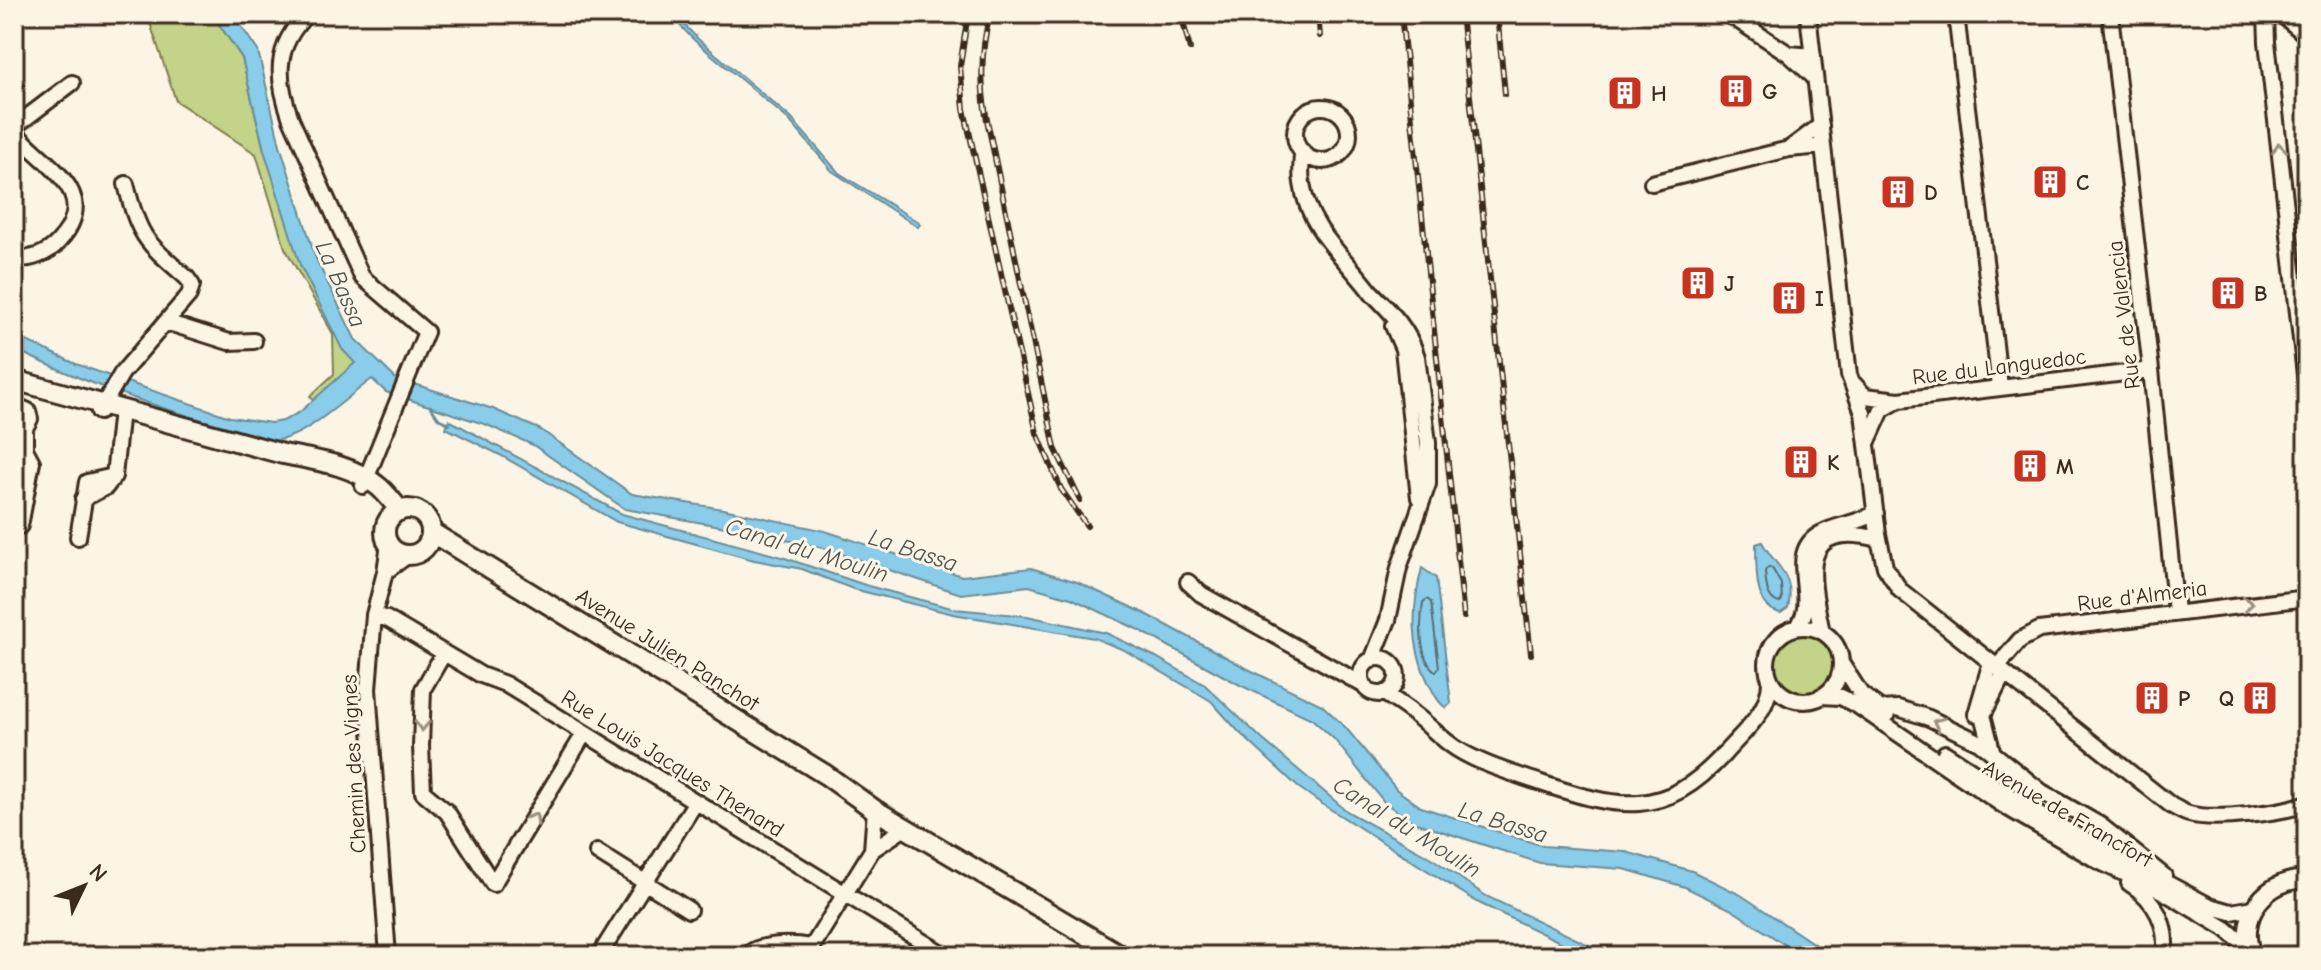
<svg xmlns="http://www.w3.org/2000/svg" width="2321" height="970" viewBox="0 0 2321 970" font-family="'Comic Neue',sans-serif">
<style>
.green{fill:#c3d387;stroke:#7f7e52;stroke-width:2}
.water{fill:#89cdea;stroke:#6a8c98;stroke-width:2}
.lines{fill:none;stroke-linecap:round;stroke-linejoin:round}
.shore{stroke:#5a6b70;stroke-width:2}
.stream{stroke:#6a8c98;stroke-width:3}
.minor-casing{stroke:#3b2a1e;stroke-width:20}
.tertiary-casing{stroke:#3b2a1e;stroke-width:22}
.secondary-casing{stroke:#3b2a1e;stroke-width:24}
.minor{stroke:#fcf5e5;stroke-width:14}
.tertiary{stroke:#fcf5e5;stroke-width:16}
.secondary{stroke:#fcf5e5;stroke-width:18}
.rail-casing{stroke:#3b2a1e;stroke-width:6}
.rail{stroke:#fcf5e5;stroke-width:3;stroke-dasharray:9;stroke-linecap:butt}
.oneway{stroke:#9c9082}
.labels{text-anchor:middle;stroke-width:6;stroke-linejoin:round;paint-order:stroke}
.poi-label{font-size:22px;font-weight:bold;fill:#3b2a1e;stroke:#fcf5e5;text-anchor:start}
.street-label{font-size:22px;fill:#3b2a1e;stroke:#fcf5e5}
.water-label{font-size:24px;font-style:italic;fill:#4e5351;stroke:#fcf5e5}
</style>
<rect width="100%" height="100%" fill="#fcf5e5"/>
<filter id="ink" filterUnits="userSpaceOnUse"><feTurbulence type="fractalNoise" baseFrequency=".0125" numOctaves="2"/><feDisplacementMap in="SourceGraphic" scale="16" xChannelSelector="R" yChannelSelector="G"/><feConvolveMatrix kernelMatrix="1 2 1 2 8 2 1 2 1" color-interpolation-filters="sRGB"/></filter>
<g filter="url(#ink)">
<path class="green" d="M147 14H212L242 58 264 150 342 349 356 363 314 401 310 396 334 374 333 334 285 248 256 154 176 101Z
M1774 663a30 30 0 1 1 60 0a30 30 0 1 1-60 0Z"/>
<path class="water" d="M212 14H233L258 51 280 145 316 259 355 339 395 378 493 409 541 430 632 494 723 509 825 531 962 576 1031 568 1077 582 1148 615 1248 669 1322 705 1346 728 1397 790 1421 807 1543 846 1626 852 1692 871 1741 895 1832 956H1802L1732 910 1685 887 1624 869 1540 863 1413 822 1385 803 1334 739 1312 719 1240 685 1141 631 1071 598 1029 586 961 594 820 547 720 526 625 509 533 445 487 425 386 392 372 379C348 396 303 440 275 440 260 440 241 431 227 427 154 407 82 382 14 349V335L76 364 124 381 230 417 271 423 283 421 300 412 355 363 342 349 300 265 264 150 242 58Z
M669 14H674L698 39 791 118 839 173 920 223 918 227 832 171 789 120 694 40Z
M449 420 622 514 782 557 868 586 955 609 1027 616 1106 633 1156 657 1205 685 1262 739 1348 812 1430 857 1486 896 1593 947 1603 956H1589L1479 903 1322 804 1298 787 1239 732 1211 701 1124 650 1094 638 953 614 853 589 802 569 754 560 617 522 500 455 446 428Z
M1762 542C1775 567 1796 574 1788 608L1781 613C1752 608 1757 566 1756 544Z
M1422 568 1436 578 1451 703 1446 708C1437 702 1433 691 1428 682 1410 644 1412 607 1422 568Z"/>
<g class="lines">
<path class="shore" d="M1768 567 1772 568 1781 584 1782 600 1779 603C1766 599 1766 583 1765 571Z
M1427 599 1431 602 1439 667 1436 672C1418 659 1420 622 1423 602Z"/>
<path class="stream" d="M430 406 439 419 450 424"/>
<defs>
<path id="minor" d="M307 14C274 47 276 78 291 119L362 277 426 332 363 486
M1728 14 1789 54
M1808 14 1849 375 1863 413 1878 534 1885 567 1900 590 2172 806C2177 808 2183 813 2189 814 2213 821 2284 813 2307 803
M1956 14 2000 387
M2110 14 2151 370 2176 612
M2266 14 2267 42 2307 392
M2281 14 2307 36
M1813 56 1789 54 1815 78
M1295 134a27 27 0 1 1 54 0a27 27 0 1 1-54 0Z
M1821 125 1789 149 1823 146
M14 127 72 83
M14 131C44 166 103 192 59 241 48 254 31 260 14 259
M1302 151C1302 161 1300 173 1302 183 1308 230 1347 259 1373 295
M1652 183 1789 149
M1369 290C1390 311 1408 328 1417 357L1428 443V484L1399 568 1388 620 1372 660
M166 322 229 342 254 341
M1393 326 1403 349 1419 498
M1854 384 1865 396 1899 400 1882 410 1868 441
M1899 400 2151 370
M99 412 122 373 189 295 192 285 187 278C146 242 139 238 126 184
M14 426 18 429 25 428 30 419 28 411 21 408
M83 499 106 487 114 476
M20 526 32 462 25 449V428
M78 537 87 482 114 476 121 410
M385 572 408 555
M1188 582 1201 594 1365 686
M374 615 387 619 481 675 505 684 946 956
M1798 627C1801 622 1804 615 1805 609 1809 583 1790 549 1822 533 1839 524 1857 524 1876 513
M1767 664a37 37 0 1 1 74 0a37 37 0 1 1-74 0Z
M1822 632C1810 575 1797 519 1879 539
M444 653 423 689 421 746 423 792 447 812 493 884 584 734
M1361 676a18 18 0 1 1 36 0a18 18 0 1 1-36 0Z
M1841 663 1861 694 1888 714
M1997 667 2020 640 2039 630 2307 598
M1384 693C1394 700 1405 706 1414 714 1429 725 1441 739 1457 749 1483 765 1512 773 1541 783 1618 809 1664 820 1724 754 1744 731 1771 711 1770 678
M1821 696 1841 697 1858 706 2001 804 2100 862 2164 892 2226 929 2249 949
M1880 709 1898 708 1929 718 1979 742 2042 792 2100 825 2164 876
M1976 714 1991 662
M1992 750 1983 715 2004 673
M1945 753 2044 818 2210 906 2231 912 2254 908
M872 850 875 810
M597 852 689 910
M2129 883C2155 899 2169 925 2164 956
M388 956 368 689 374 615 385 572 389 544
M599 956 695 803
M746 956C759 942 794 944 812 947
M815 956 812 947 872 850 905 828"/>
<path id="tertiary" d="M2253 956C2235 918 2267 877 2307 880"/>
<path id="secondary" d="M14 380 283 454C315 460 354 465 379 487 387 494 394 503 400 511
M385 532a23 23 0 1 1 46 0a23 23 0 1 1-46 0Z
M431 532 826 775 875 810 1122 956"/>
</defs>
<use href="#minor" class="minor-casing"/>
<use href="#tertiary" class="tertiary-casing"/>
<use href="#secondary" class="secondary-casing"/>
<use href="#minor" class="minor"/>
<use href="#tertiary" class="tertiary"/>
<use href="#secondary" class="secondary"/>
<defs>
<path id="rail" d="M968 14 960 66 964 109 1037 433 1061 489 1087 526
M990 14C981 48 980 81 986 115L1055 448 1080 500
M1181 14 1190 49
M1318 14 1320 36
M1401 14 1464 617
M1461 14 1531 654
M1497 14 1505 94"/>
</defs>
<use href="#rail" class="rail-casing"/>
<use href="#rail" class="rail"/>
</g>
<defs><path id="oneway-chevron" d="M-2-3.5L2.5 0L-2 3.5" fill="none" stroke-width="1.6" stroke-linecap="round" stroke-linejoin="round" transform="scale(2)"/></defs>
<g class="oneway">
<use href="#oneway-chevron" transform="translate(2279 148) rotate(-97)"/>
<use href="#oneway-chevron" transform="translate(2248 604) rotate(-6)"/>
<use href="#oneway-chevron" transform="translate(1938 723) rotate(-156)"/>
<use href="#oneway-chevron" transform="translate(422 726) rotate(92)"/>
<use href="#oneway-chevron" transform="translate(534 818) rotate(-59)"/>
</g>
</g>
<defs>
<symbol id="building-square" viewBox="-11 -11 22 22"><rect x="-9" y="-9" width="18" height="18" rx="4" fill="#c8321e" stroke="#fcf5e5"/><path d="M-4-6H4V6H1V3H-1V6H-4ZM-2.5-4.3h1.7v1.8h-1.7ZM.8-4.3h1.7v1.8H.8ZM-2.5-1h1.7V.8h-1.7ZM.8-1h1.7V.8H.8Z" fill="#fff"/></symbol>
</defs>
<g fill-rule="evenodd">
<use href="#building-square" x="1716" y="71" width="40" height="40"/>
<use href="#building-square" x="1605" y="73" width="40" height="40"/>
<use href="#building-square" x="2030" y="162" width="40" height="40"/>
<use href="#building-square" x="1878" y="172" width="40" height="40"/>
<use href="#building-square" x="1678" y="263" width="40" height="40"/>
<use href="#building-square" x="2208" y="273" width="40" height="40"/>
<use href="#building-square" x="1769" y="278" width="40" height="40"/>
<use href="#building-square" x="1781" y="442" width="40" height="40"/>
<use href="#building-square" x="2010" y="446" width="40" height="40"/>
<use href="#building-square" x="2132" y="678" width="40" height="40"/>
<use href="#building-square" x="2240" y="678" width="40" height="40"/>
</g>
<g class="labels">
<g class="poi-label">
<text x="1762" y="99">G</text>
<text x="1651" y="101">H</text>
<text x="2076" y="190">C</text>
<text x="1924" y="200">D</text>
<text x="1724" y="291">J</text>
<text x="2254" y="301">B</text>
<text x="1815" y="306">I</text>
<text x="1827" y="470">K</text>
<text x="2056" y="474">M</text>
<text x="2178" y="706">P</text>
<text x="2234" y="706" text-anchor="end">Q</text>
</g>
<g class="street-label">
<text transform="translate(2123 315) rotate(-97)" y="8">Rue de Valencia</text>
<text transform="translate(1999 366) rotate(-7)" y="8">Rue du Languedoc</text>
<text transform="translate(2142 595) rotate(-7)" y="8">Rue d'Almeria</text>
<text transform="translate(668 649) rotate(32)" y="8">Avenue Julien Panchot</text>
<text transform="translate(673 763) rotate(32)" y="8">Rue Louis Jacques Thenard</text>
<text transform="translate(353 764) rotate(-93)" y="8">Chemin des Vignes</text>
<text transform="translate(2068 813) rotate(30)" y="8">Avenue de Francfort</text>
</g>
<g class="water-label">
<text transform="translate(341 284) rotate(66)" y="8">La Bassa</text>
<text transform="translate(807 550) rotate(17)" y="8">Canal du Moulin</text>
<text transform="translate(913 550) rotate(18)" y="8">La Bassa</text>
<text transform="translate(1503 822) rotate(17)" y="8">La Bassa</text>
<text transform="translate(1407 827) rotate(32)" y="8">Canal du Moulin</text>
</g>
</g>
<rect width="2321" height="970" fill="none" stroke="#fcf5e5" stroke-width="48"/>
<rect x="24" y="24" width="2273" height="922" fill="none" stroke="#3b2a1e" stroke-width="3" filter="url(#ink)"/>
<g transform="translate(84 886) rotate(47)" stroke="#fcf5e5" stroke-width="6" paint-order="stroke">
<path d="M0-6L14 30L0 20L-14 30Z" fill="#3b2a1e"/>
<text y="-12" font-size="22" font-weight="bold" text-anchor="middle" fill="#3b2a1e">N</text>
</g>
</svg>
